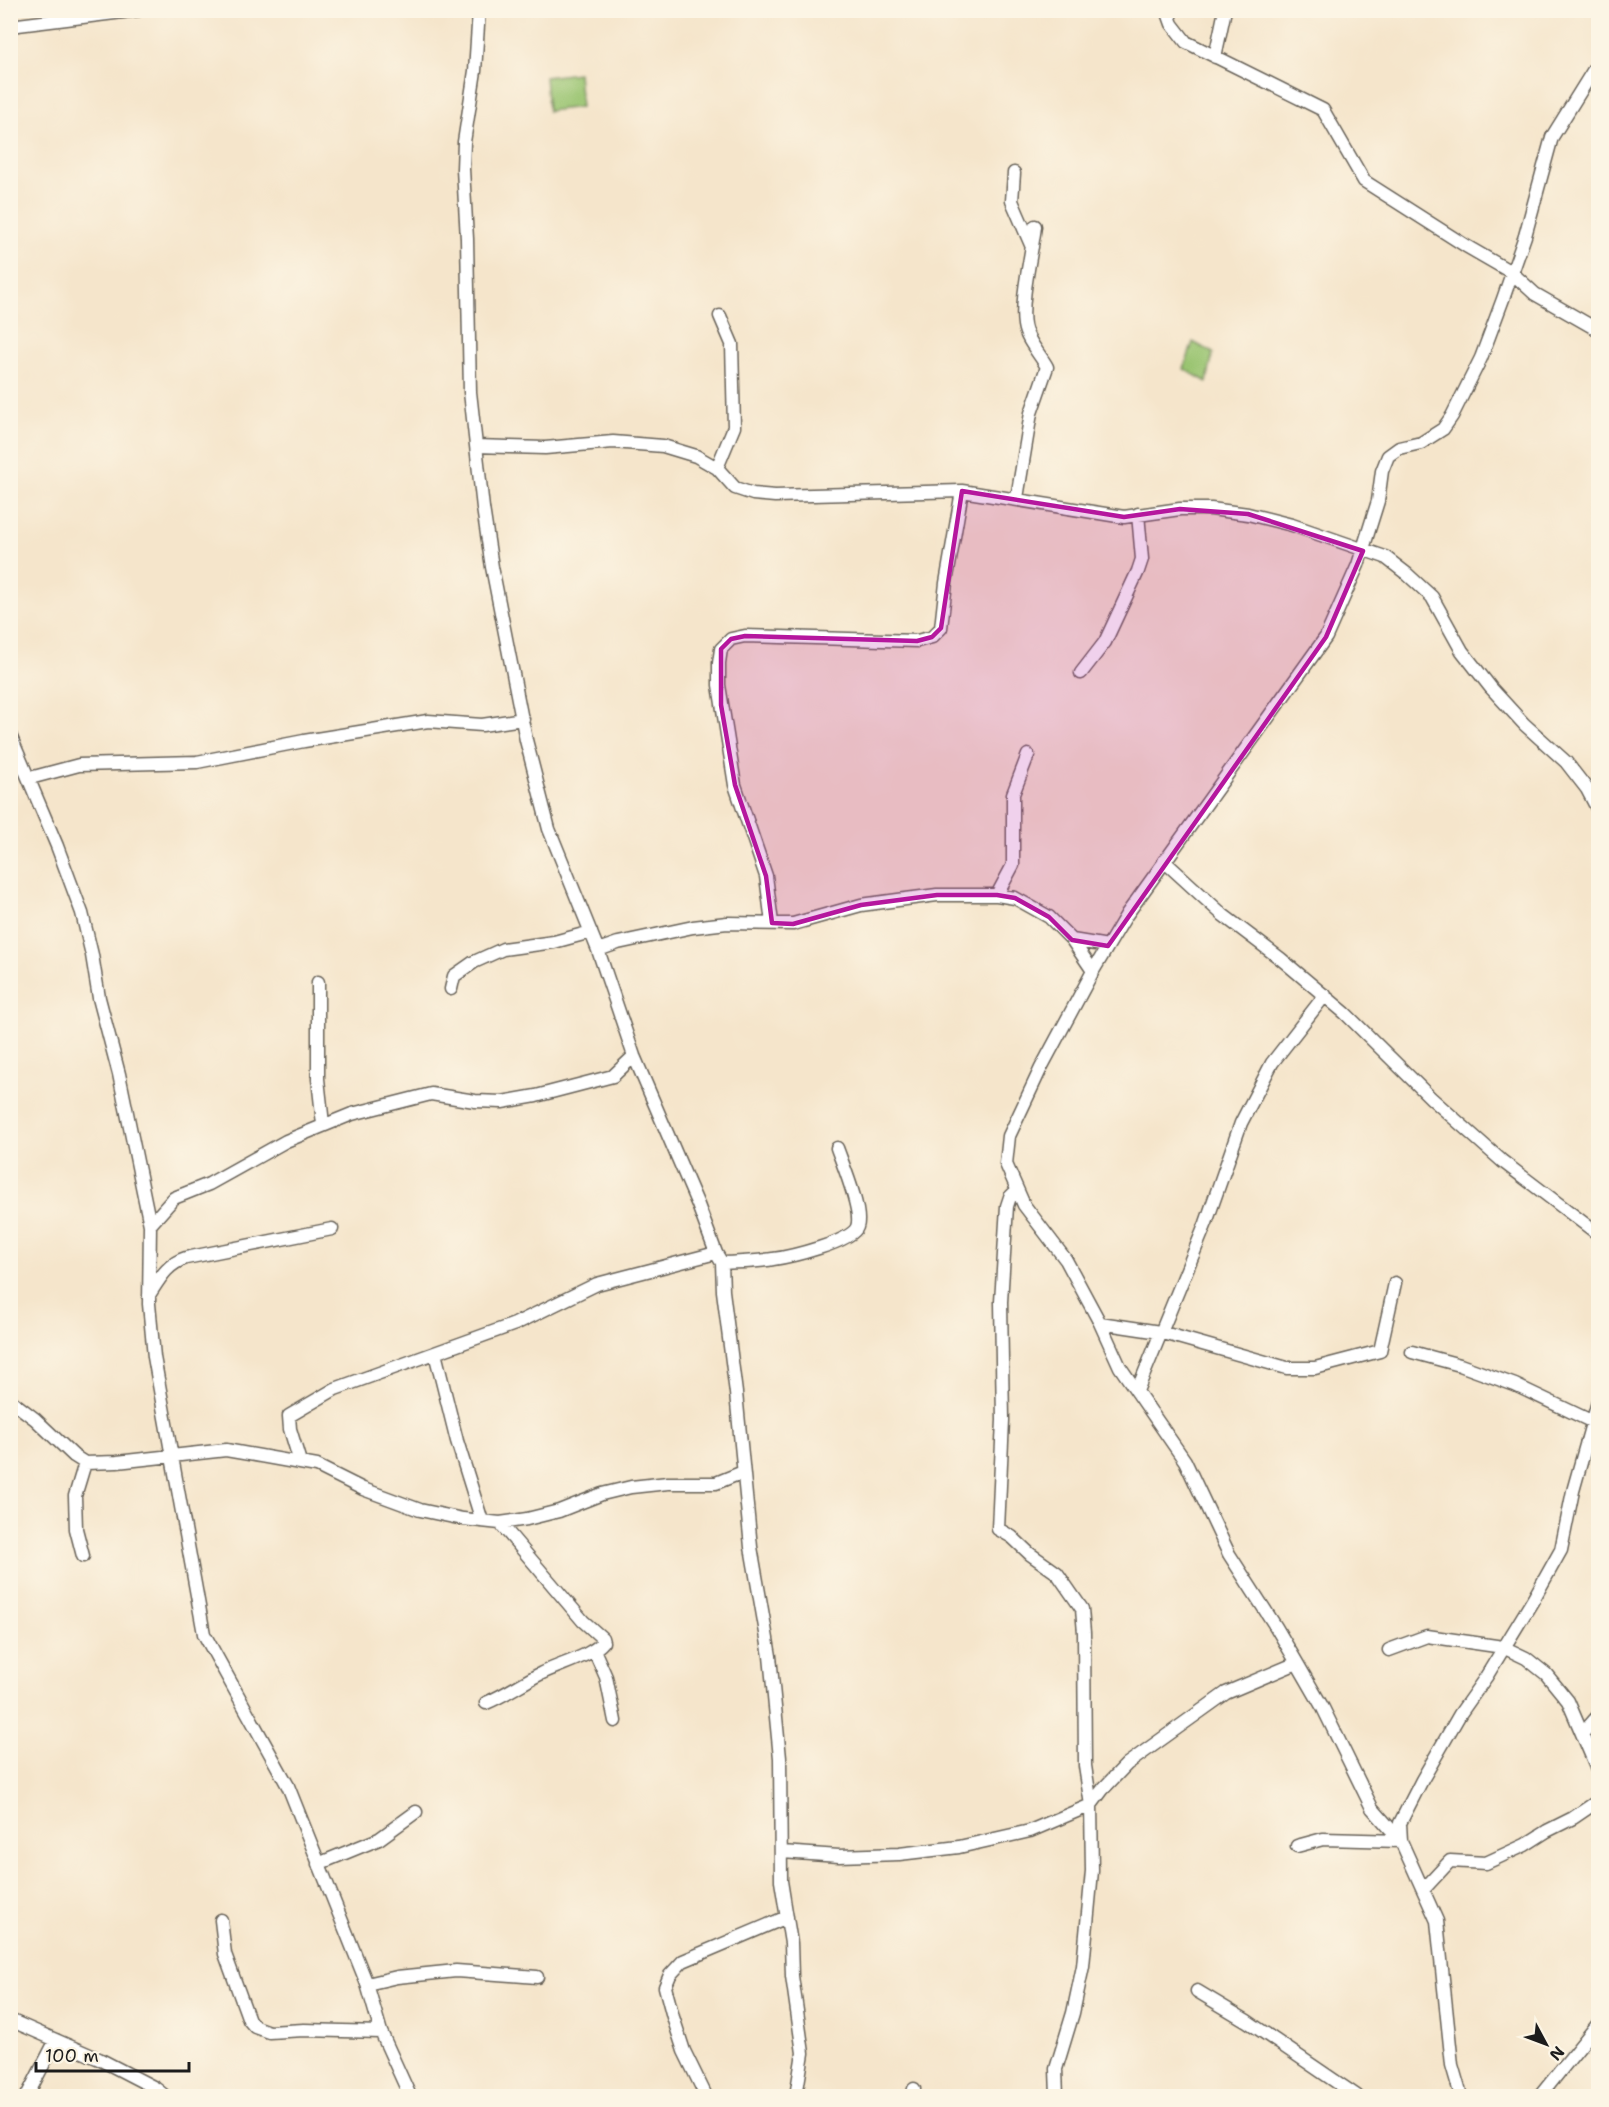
<svg xmlns="http://www.w3.org/2000/svg" width="1609" height="2107" viewBox="0 0 1609 2107" font-family="'Shantell Sans',sans-serif">
<style>
.green{fill:#9ac471;stroke:#5b7046;stroke-width:1.5}
.lines{fill:none;stroke-linecap:round;stroke-linejoin:round}
.minor-casing{stroke:#686259;stroke-width:15}
.minor{stroke:#fff;stroke-width:12}
.marked{fill:#b5179e;fill-opacity:0.2;stroke:#b5179e;stroke-width:4.5;stroke-linejoin:round}
</style>
<rect width="100%" height="100%" fill="#fcf5e5"/>
<filter id="ink" filterUnits="userSpaceOnUse"><feTurbulence type="fractalNoise" baseFrequency=".0167" numOctaves="2"/><feDisplacementMap in="SourceGraphic" scale="12" xChannelSelector="R" yChannelSelector="G"/><feConvolveMatrix kernelMatrix="1 2 1 2 8 2 1 2 1" color-interpolation-filters="sRGB"/></filter>
<filter id="wash" filterUnits="userSpaceOnUse"><feTurbulence type="fractalNoise" baseFrequency=".008" numOctaves="4" result="noise"/><feDisplacementMap in="SourceGraphic" scale="24" xChannelSelector="R" yChannelSelector="G"/><feGaussianBlur stdDeviation="1.35" result="paint"/><feColorMatrix in="noise" values="0 0 0 0 0 0 0 0 0 0 0 0 0 0 0 0 0 1.4 0 .05"/><feComposite in="paint" operator="in"/></filter>
<g filter="url(#wash)">
<rect width="100%" height="100%" fill="#f5e5cb"/>
<path class="green" d="M578 73 581 107 548 111 545 77Z
M1193 342 1213 353 1207 382 1184 369Z"/>
</g>
<g filter="url(#ink)">
<g class="lines">
<defs>
<path id="minor" d="M479 10 475 71 464 142 463 169 467 239 470 392 483 508 492 567 526 740 549 829 598 950 634 1056 698 1205 716 1253 722 1263 723 1291 736 1393 751 1547 770 1656 780 1758 781 1881 791 1943 792 1976 803 2053 796 2096
M1167 10 1172 24 1186 42 1323 110 1364 181 1466 246 1511 272 1535 294 1598 330
M10 26 139 10
M1215 57 1225 10
M1014 173 1012 201 1032 247
M476 446 545 448 613 442 663 446 696 456 717 468 735 488 753 494 775 496 962 491 1124 517 1180 509H1211L1248 514 1292 525 1385 557 1407 574 1432 597 1462 651 1491 688 1524 724 1566 762 1587 789 1598 810
M717 468 734 427 732 344 720 316
M1017 498 1031 413 1047 367C1040 354 1026 340 1024 325 1020 300 1032 253 1035 226
M1081 673 1105 642 1138 571 1142 559 1138 514
M10 735 57 846 82 913 92 955 99 998 119 1074 150 1225 149 1304 154 1357 204 1634 288 1786 367 1984 381 2032 410 2096
M30 778 79 765 197 762 304 741 428 721 482 725 523 719
M1164 861 1223 915 1281 959 1345 1013 1431 1098 1502 1161 1598 1234
M997 895 1013 865V794L1028 755
M772 923 766 876 735 785 719 685V663L721 649 731 639 745 636 917 641 932 637 941 628 946 583 962 491
M1072 940 1108 946
M598 950 618 943 693 927 727 923 793 924 861 905 898 900 937 895H997L1015 898 1049 917 1072 940 1093 971
M318 982V1079L323 1124
M451 989 454 976 474 962 503 949 554 942 591 932
M1017 1190 1010 1197 1007 1206 1001 1302 1003 1420 998 1529 1012 1537 1030 1554 1057 1573 1082 1609 1084 1633 1085 1766 1091 1805 1092 1871 1083 1966 1073 2013 1056 2069 1057 2096
M150 1225 174 1198 209 1184 286 1141 352 1114 431 1094 475 1101 502 1102 536 1096 613 1076 634 1056
M722 1263C739 1262 756 1262 773 1259 789 1257 852 1242 857 1227 863 1212 843 1165 837 1148
M149 1295C160 1278 167 1264 186 1258L332 1229
M1100 1323 1160 1332 1287 1368H1315L1380 1351 1395 1283
M1412 1352 1460 1365 1515 1385 1593 1422
M435 1353 457 1441 482 1521
M1137 1391 1206 1223 1241 1123 1272 1063 1325 995
M10 1400 35 1419 74 1456 85 1463 117 1462 226 1450 317 1466 363 1489 420 1510 463 1519 500 1523 527 1519 559 1511 602 1494 631 1487 668 1483H716L743 1472
M300 1462 290 1429 289 1416 335 1389 515 1324 597 1284 716 1253
M83 1556 76 1529 75 1496 85 1463
M594 1650 606 1677 615 1721
M1389 1650 1427 1636 1503 1647 1526 1658 1546 1674 1568 1701 1598 1771
M486 1703C505 1695 522 1683 540 1674 557 1665 592 1656 603 1642L602 1638 583 1621 500 1523
M1583 1733 1598 1716
M1297 1846 1323 1839 1401 1841 1400 1823 1422 1780 1460 1714 1486 1677 1533 1600 1561 1550 1573 1491 1598 1402
M782 1852 839 1856 899 1854 959 1847 1030 1831 1091 1805 1103 1789 1127 1764 1226 1693 1297 1663
M318 1864 379 1839 416 1812
M1424 1889 1450 1861 1486 1863 1525 1845 1547 1831 1573 1818 1598 1801
M221 1920 225 1954 249 2020 255 2027 269 2032 304 2030 381 2032
M367 1984 397 1977 456 1971 537 1977
M1197 1991 1247 2021 1357 2096
M10 2020 99 2059 155 2088 165 2096
M27 2096 56 2040
M706 2096 684 2051 673 2017 665 1987 670 1975 683 1961 787 1917
M912 2096 914 2089
M1461 2096 1452 2065 1437 1921 1401 1841 1372 1808 1323 1708 1297 1663 1276 1627 1229 1554 1185 1461 1120 1367 1100 1323 1066 1260 1024 1205 1006 1164 1009 1136 1041 1068 1093 971 1127 914 1326 637 1358 565 1378 501 1382 471 1388 456 1399 448 1421 443 1443 429 1452 416 1481 358 1503 299 1525 236 1552 137 1598 63
M1540 2096 1598 2024"/>
</defs>
<use href="#minor" class="minor-casing"/>
<use href="#minor" class="minor"/>
</g>
</g>
<path class="marked" d="M962 491 1124 517 1180 509 1248 514 1363 551 1326 637 1108 946 1072 940 1049 917 1015 898 997 895H937L861 905 793 924 772 923 766 876 735 785 721 705V649L731 639 745 636 917 641 932 637 941 628Z"/>
<rect width="1609" height="2107" fill="none" stroke="#fcf5e5" stroke-width="36"/>
<g transform="translate(1546 2044) rotate(131)" stroke="#fcf5e5" stroke-width="4.5" paint-order="stroke">
<path d="M0-4.5L10 22L0 15L-10 22Z" fill="#1c1c1c"/>
<text y="-9" font-size="16" font-weight="bold" text-anchor="middle" fill="#1c1c1c">N</text>
</g>
<path d="M36 2062v9h153v-9" fill="none" stroke="#1c1c1c" stroke-width="3"/>
<text x="45" y="2062" font-size="18" fill="#1c1c1c" stroke="#fcf5e5" stroke-width="4.5" paint-order="stroke">100 m</text>
</svg>
